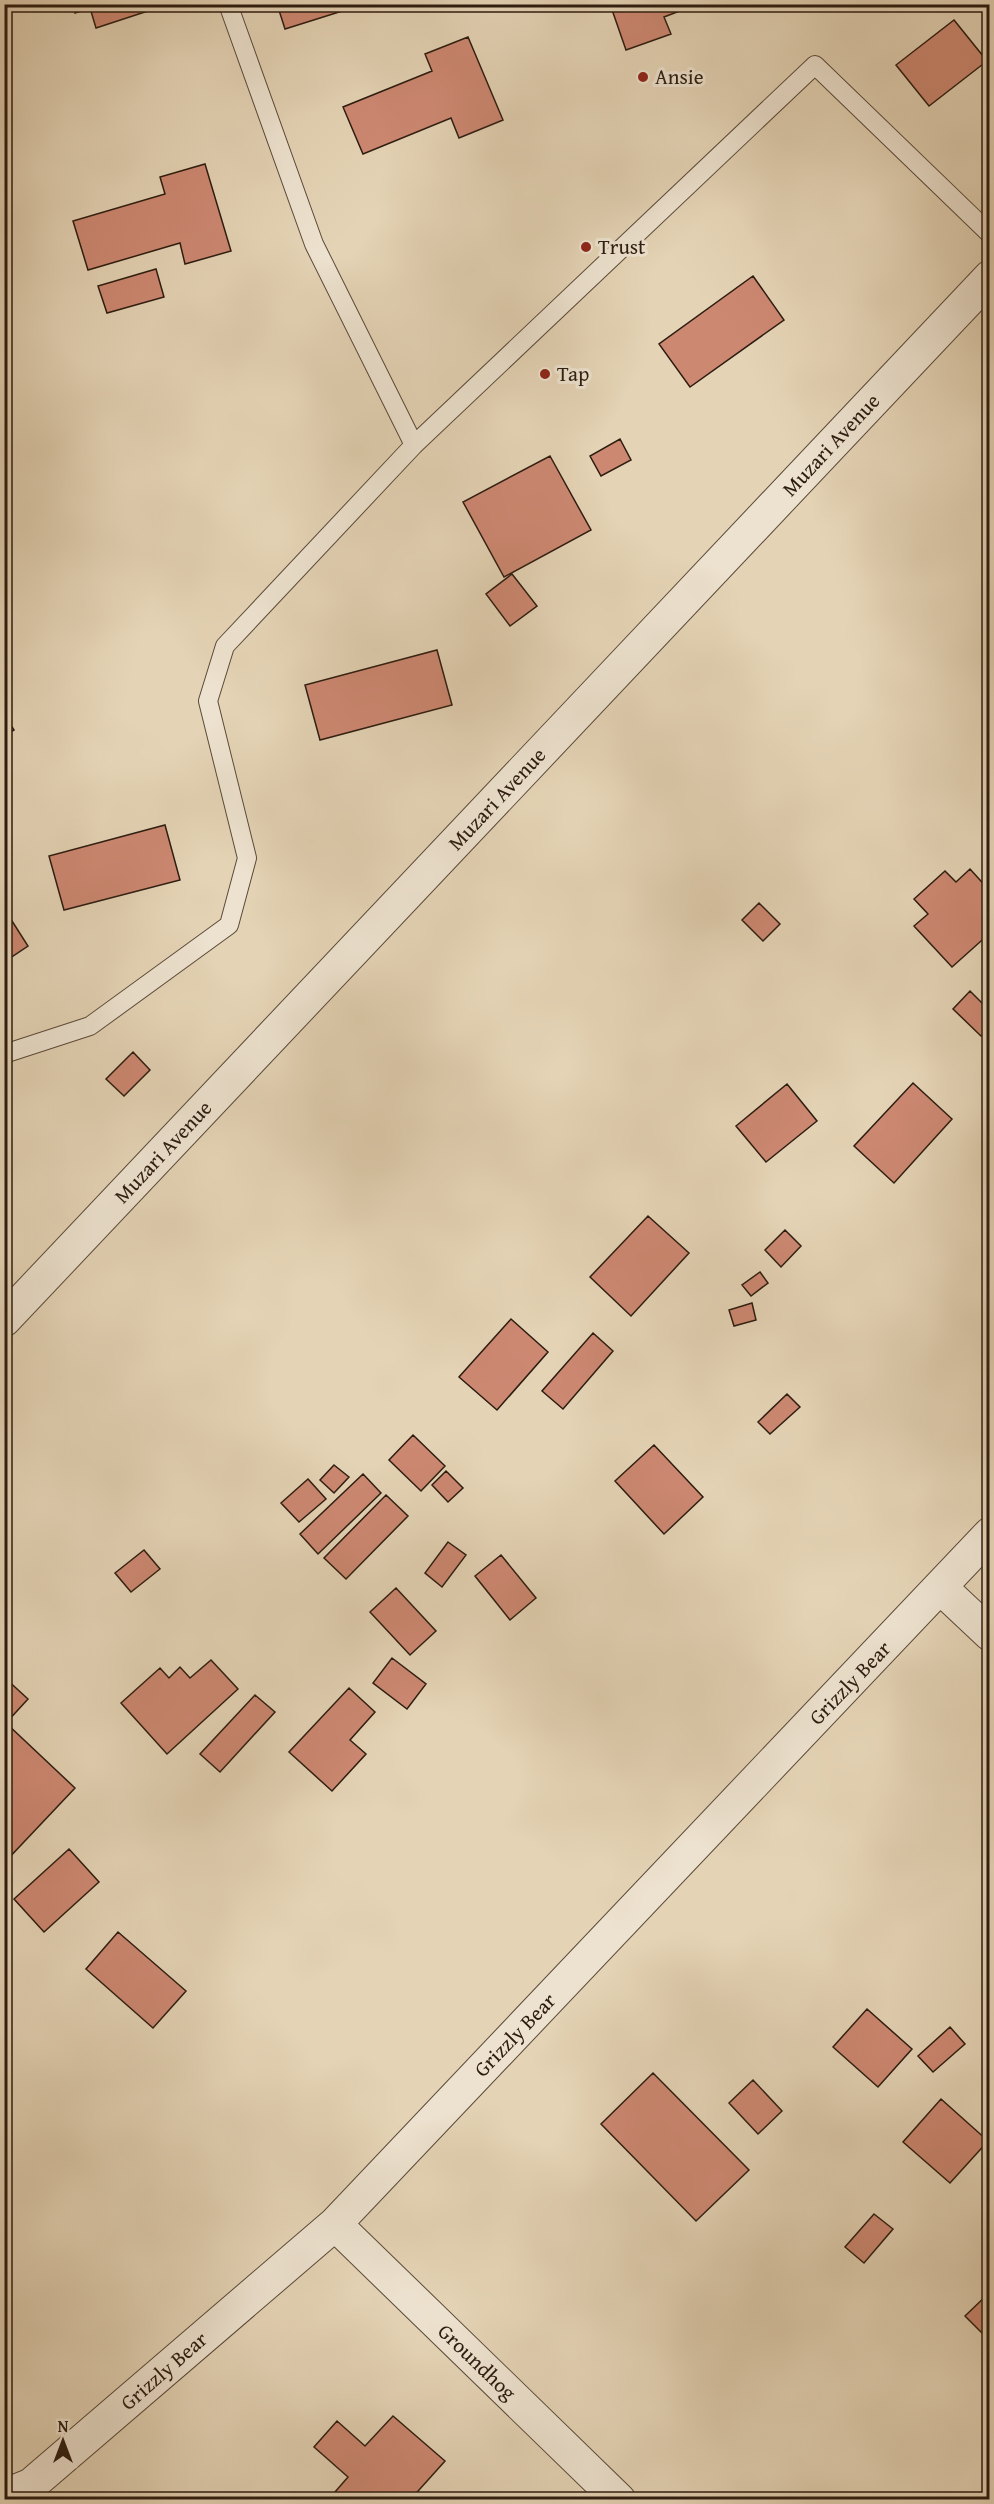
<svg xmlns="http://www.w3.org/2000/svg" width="994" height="2504" viewBox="0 0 994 2504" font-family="'Gentium Book Plus',serif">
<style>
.building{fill:#cd8872;stroke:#2c1c10;stroke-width:1.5}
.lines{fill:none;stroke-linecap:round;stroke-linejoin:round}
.service-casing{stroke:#5a4a39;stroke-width:20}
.minor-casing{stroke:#5a4a39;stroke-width:35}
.tertiary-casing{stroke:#5a4a39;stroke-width:35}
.service{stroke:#ede2cf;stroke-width:18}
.minor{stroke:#ede2cf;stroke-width:33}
.tertiary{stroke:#ede2cf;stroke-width:33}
.poi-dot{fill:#8f2418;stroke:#ede2cf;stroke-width:2}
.labels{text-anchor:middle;stroke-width:6;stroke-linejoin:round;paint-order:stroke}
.poi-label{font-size:21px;fill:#2c1c10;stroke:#ede2cf;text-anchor:start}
.street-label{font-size:21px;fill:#2c1c10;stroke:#ede2cf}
</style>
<rect width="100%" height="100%" fill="#e4d3b5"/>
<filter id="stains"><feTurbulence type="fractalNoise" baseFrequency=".00333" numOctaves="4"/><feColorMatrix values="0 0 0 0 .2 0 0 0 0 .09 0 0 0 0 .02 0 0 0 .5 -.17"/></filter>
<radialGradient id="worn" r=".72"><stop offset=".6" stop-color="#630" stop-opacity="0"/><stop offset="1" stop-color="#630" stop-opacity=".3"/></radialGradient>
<path class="building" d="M72 4H149L151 10 96 28 90 8 75 13Z
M277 4H354L355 7 285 29Z
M610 4H698L664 17 671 34 626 50Z
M954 20 987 61 929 106 896 65Z
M468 37 503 120 459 138 451 118 363 154 343 107 432 71 425 54Z
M205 164 231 251 185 264 180 243 88 270 73 221 165 194 160 177Z
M156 269 164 297 107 313 98 286Z
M753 276 784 320 690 387 659 344Z
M620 439 631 460 601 476 590 456Z
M550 456 591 530 504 577 463 502Z
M512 574 537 606 510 626 486 594Z
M437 650 452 705 320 740 305 685Z
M4 714 14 730 4 736Z
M165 825 180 880 64 910 49 856Z
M970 869 990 891V933L952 967 914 926 928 914 914 899 945 871 956 882Z
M759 903 780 924 763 941 742 920Z
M5 910 28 946 4 962V910Z
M970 991 990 1011V1028L981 1036 953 1009Z
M133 1052 150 1070 124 1096 106 1079Z
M913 1083 952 1119 894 1183 854 1146Z
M787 1084 817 1121 766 1162 736 1126Z
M648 1216 689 1253 631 1316 590 1277Z
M785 1230 801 1246 781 1267 765 1250Z
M760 1272 768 1283 751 1296 742 1285Z
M752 1303 756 1320 734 1326 729 1310Z
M511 1319 548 1352 497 1410 459 1377Z
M593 1333 613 1351 563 1409 542 1391Z
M787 1394 800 1407 770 1434 758 1422Z
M413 1435 445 1466 421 1491 389 1460Z
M654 1445 703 1497 664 1534 615 1481Z
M334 1465 349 1477 334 1493 320 1480Z
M446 1471 463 1488 448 1502 432 1485Z
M363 1474 381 1493 318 1554 300 1534Z
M308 1479 326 1499 299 1522 281 1503Z
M386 1495 408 1516 346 1579 324 1558Z
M448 1542 466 1555 442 1587 425 1573Z
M144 1550 160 1569 131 1592 115 1573Z
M501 1555 536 1598 510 1620 475 1576Z
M396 1588 436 1631 410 1655 370 1612Z
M392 1658 426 1684 407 1709 373 1683Z
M211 1660 238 1689 167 1754 121 1703 160 1668 169 1678 180 1667 190 1678Z
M4 1677 28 1699 6 1723 75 1788 4 1863Z
M349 1688 375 1712 350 1740 366 1754 332 1791 289 1752Z
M255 1695 275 1712 220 1772 200 1754Z
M69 1849 99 1882 44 1932 14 1899Z
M118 1932 186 1991 153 2028 86 1969Z
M867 2009 912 2049 878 2087 833 2047Z
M950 2027 965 2044 933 2072 918 2056Z
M653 2073 749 2170 696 2221 601 2124Z
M753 2080 782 2111 758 2134 729 2103Z
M941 2099 988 2141 950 2183 903 2142Z
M874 2214 893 2229 864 2263 845 2247Z
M990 2292V2341L965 2316Z
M393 2416 445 2461 410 2500H328L348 2477 314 2447 337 2421 365 2446Z"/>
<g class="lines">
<defs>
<path id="service" d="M228 4 314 244 414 445
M4 1054 90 1026 229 925 247 858 208 701 225 646 414 445 815 65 990 234"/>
<path id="minor" d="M940 1587 990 1634
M335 2224 619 2500
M4 2496 31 2485 335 2224 990 1534"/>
<path id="tertiary" d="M4 1320 990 277"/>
</defs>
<use href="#service" class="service-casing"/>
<use href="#minor" class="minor-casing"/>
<use href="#tertiary" class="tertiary-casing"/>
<use href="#service" class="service"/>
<use href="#minor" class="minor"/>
<use href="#tertiary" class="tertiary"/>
</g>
<g class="poi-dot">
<circle cx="643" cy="77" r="6"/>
<circle cx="586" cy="247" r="6"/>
<circle cx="545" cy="374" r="6"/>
</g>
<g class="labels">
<g class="poi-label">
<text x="655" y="84">Ansie</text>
<text x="598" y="254">Trust</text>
<text x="557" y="381">Tap</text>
</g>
<g class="street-label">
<text transform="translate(831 445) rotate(-47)" y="7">Muzari Avenue</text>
<text transform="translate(497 799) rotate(-47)" y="7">Muzari Avenue</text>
<text transform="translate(163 1152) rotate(-47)" y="7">Muzari Avenue</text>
<text transform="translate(850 1683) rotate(-46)" y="7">Grizzly Bear</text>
<text transform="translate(515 2035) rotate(-46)" y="7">Grizzly Bear</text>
<text transform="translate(477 2362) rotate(44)" y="7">Groundhog</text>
<text transform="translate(164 2371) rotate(-41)" y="7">Grizzly Bear</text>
</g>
</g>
<rect width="994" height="2504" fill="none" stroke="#e4d3b5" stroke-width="24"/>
<rect x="6" y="6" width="982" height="2492" fill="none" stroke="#2c1c10" stroke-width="3"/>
<rect x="12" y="12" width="970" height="2480" fill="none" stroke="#2c1c10" stroke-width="1.5"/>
<g transform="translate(63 2441)" stroke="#ede2cf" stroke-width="4.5" paint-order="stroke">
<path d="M0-4.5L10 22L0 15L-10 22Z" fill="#2c1c10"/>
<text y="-9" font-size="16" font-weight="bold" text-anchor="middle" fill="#2c1c10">N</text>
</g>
<rect width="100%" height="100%" filter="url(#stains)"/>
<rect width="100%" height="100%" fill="url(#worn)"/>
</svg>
